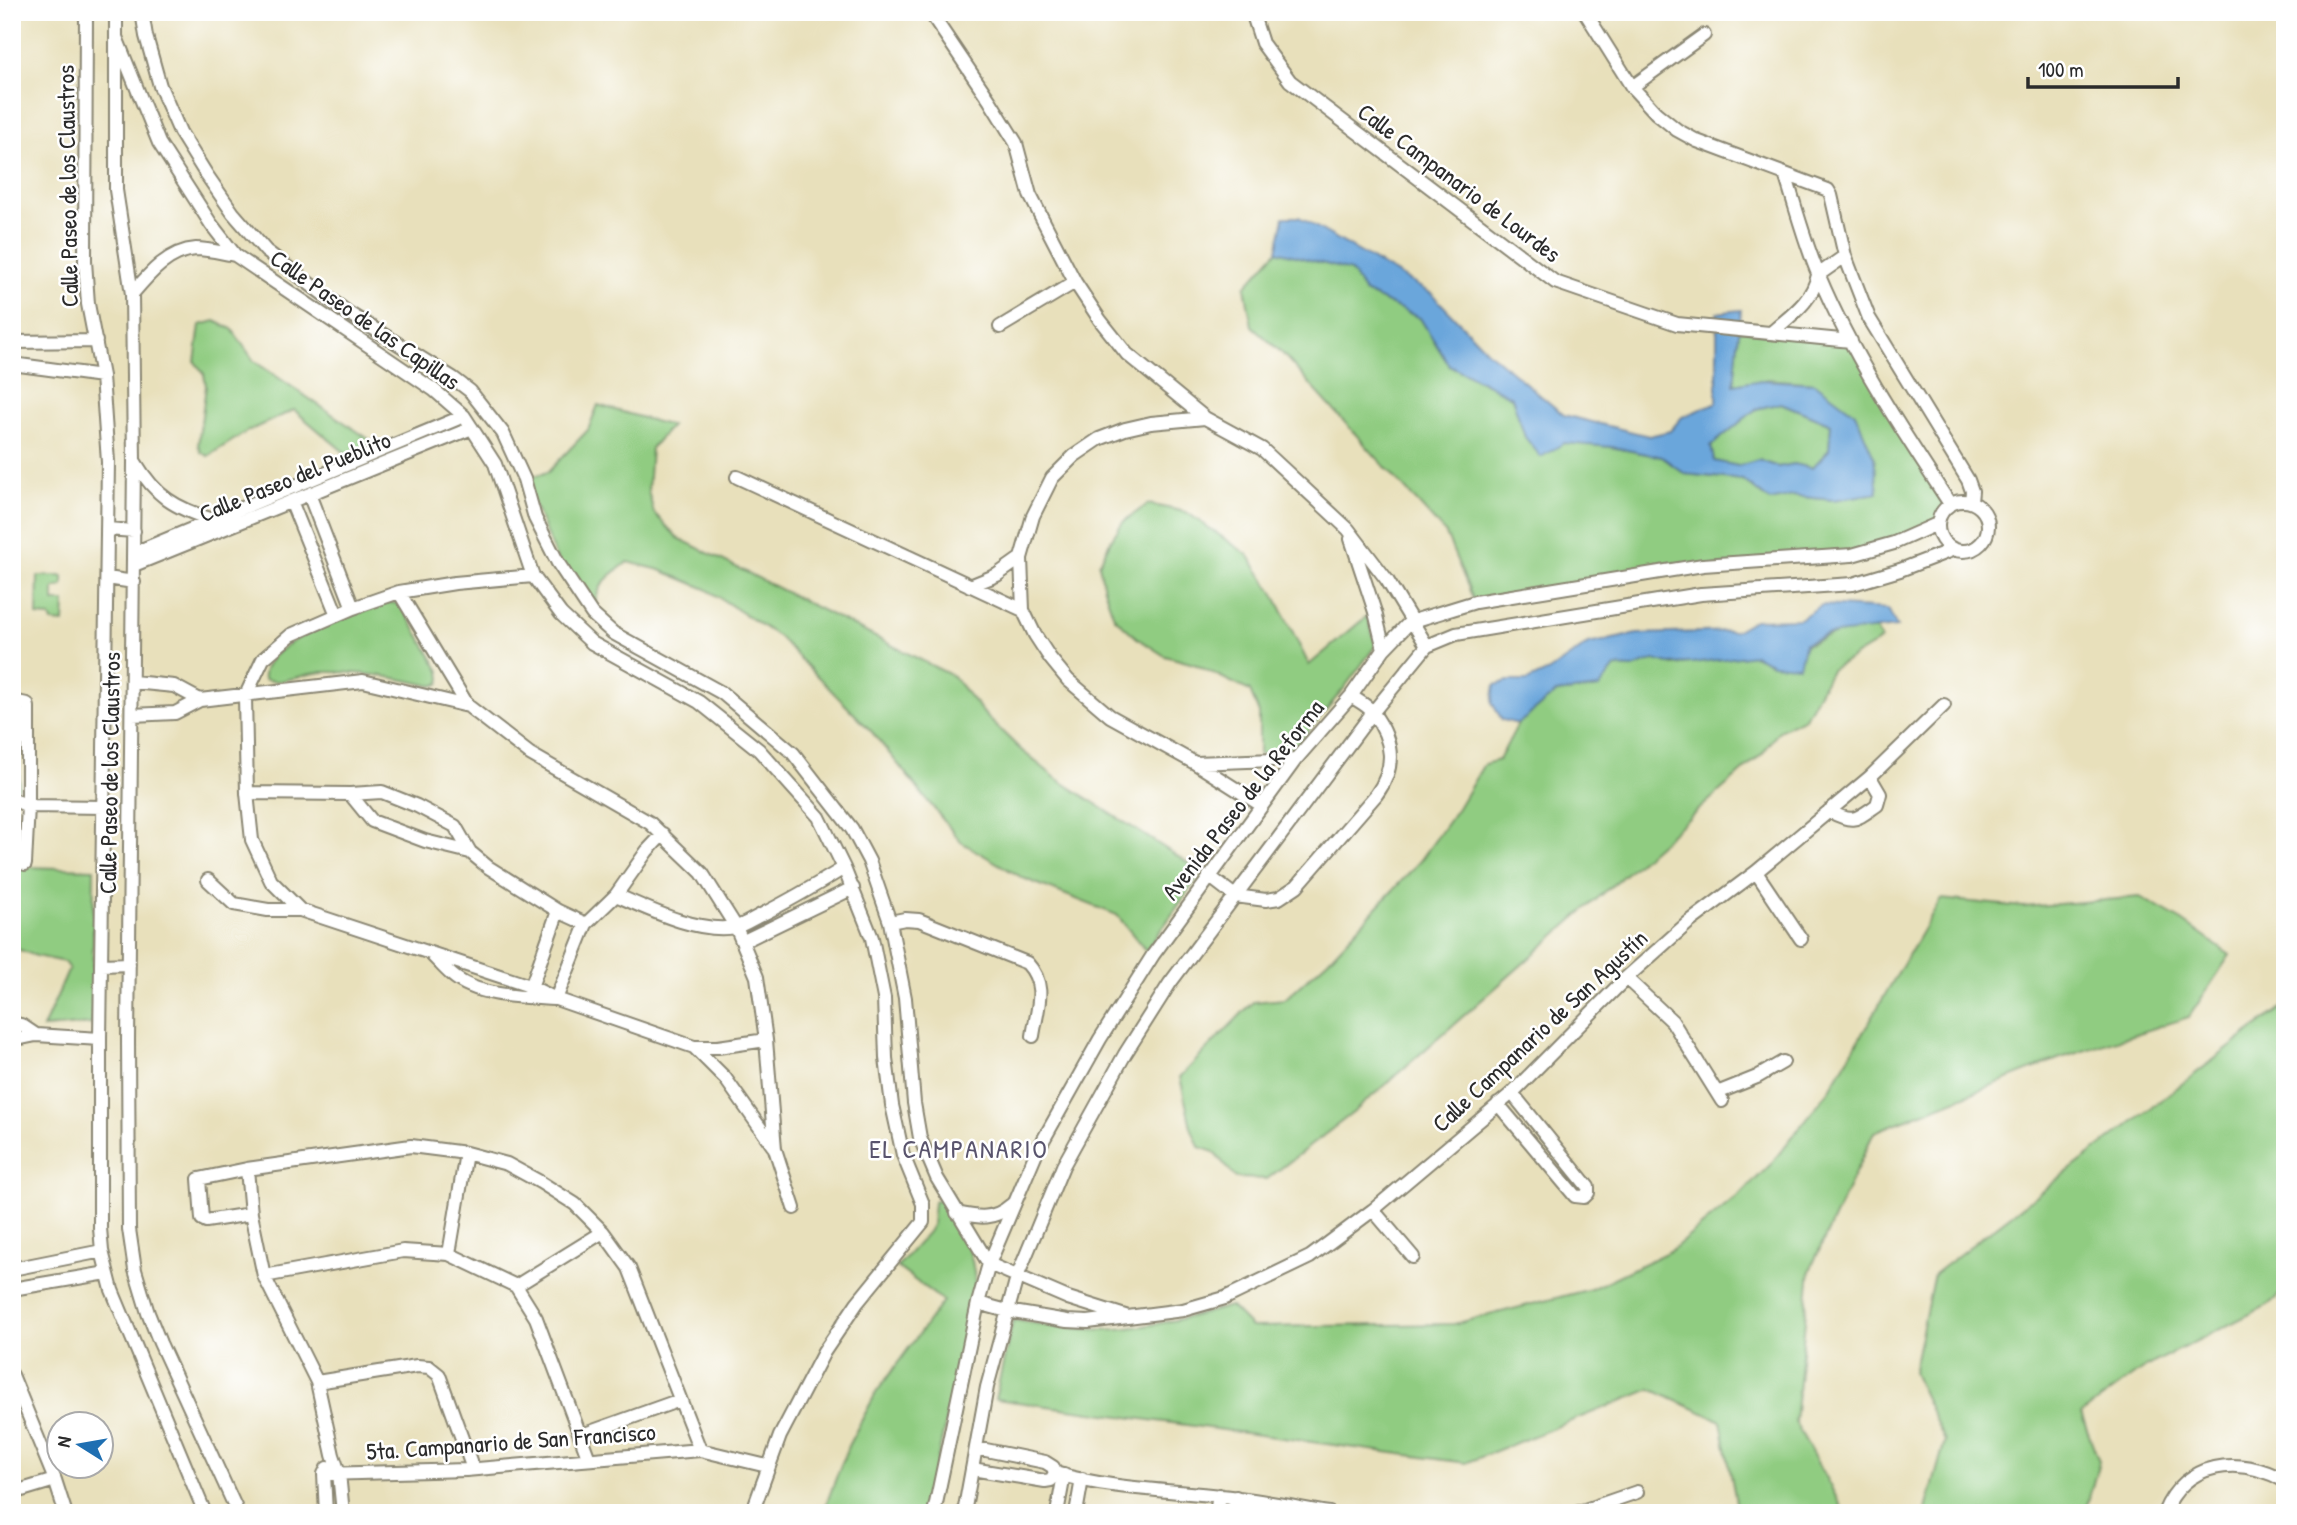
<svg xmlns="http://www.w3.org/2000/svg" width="2297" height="1525" viewBox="0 0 2297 1525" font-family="'Patrick Hand',sans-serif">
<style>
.green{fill:#90cc81;stroke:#5e7c56;stroke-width:2}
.water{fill:#6ba6db;stroke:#4b6883;stroke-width:2;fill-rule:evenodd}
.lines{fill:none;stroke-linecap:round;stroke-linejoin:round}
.street-casing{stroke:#8a8673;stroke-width:16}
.street{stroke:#fff;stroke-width:12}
.labels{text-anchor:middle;stroke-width:5;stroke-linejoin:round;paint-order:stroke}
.street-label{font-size:24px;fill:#2b2b2b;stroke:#fff}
.neighbourhood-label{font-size:26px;letter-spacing:2px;fill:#59546d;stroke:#fff}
</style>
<rect width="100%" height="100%" fill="#fff"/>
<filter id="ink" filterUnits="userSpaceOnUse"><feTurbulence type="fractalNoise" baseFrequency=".0143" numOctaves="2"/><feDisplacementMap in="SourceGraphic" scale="14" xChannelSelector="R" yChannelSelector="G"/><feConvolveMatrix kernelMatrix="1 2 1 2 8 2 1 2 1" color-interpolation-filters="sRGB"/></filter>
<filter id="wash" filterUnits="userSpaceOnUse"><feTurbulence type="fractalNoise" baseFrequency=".00686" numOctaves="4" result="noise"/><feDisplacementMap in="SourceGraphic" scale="28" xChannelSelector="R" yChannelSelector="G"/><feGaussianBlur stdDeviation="1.57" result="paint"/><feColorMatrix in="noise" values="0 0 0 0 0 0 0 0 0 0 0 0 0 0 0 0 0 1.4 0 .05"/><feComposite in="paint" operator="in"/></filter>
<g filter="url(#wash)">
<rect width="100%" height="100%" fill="#e8e0bb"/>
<path class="green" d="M1277 251 1352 271 1364 292 1420 318 1449 365 1512 397 1525 437 1611 447 1662 457 1685 474 1743 480 1770 501 1793 496 1833 500 1878 493 1874 457 1815 383 1768 379 1734 385 1739 330 1849 342 1948 505 1939 516 1937 524 1848 554 1799 555 1474 601 1446 534 1281 352 1252 326 1245 287Z
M215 321 232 329 254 361 379 446 350 457 294 410 248 431 208 456 201 452 198 445 206 386 204 374 195 362 200 325Z
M1781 403 1831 424 1829 450 1812 468 1794 464 1778 467 1759 460 1738 466 1714 461 1711 446 1756 409Z
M598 405 671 426 651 448 648 491 654 513 678 538 953 676 986 716 1020 749 1057 779 1202 872 1146 951 1117 915 1023 878 961 842 872 732 779 637 706 589 660 570 628 562C603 580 599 583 592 614L558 563 524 479 548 472 588 430Z
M1148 504 1186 512 1248 555 1274 594 1309 665 1367 616 1376 645 1342 691 1291 752 1259 754V713L1250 691 1194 664 1165 656 1137 638 1114 617 1104 589 1099 564 1111 540 1123 522Z
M38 576H63V586L54 588V602H65L64 623 52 622 50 617 37 616Z
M388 602 399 604 403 608 440 671 441 679 439 684 432 686C396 677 361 671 323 672 305 673 281 686 264 679 259 641 359 614 388 602Z
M1876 629 1881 640 1831 670 1805 718 1779 731 1762 754 1354 1112 1267 1179 1236 1178 1214 1152 1199 1147 1191 1127 1180 1077 1253 1002 1285 999 1328 960 1420 861 1458 808 1484 764 1499 760 1518 724 1556 693 1598 688 1615 667 1633 668 1654 660 1674 665 1754 655 1773 664C1810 640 1831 631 1876 629Z
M12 706 21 707 19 788H12Z
M12 862 27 867 94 869 92 1024 43 1028 69 969 64 962 36 956 12 947Z
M2140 897 2182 921 2230 955 2189 1017 2058 1059 1874 1132 1810 1270 1795 1422 1845 1513H1738L1721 1421 1651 1389 1466 1463 995 1399 1013 1320C1047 1325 1082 1331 1117 1329 1156 1326 1193 1317 1230 1306L1251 1327 1454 1324 1591 1289 1672 1250 1744 1191 1770 1165 1830 1089 1941 899 2024 907Z
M2285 1005V1290L2268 1305 2145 1367 2081 1414 2099 1461 2085 1513H1925L1945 1441 1913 1373 1934 1274Z
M942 1198C960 1228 974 1249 975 1285L926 1513H823L848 1446 876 1393 943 1301 897 1267 928 1232 932 1225 934 1202Z"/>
<path class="water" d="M1284 217H1299L1432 294 1487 351 1564 415 1649 436 1670 431 1682 417 1717 402V313L1741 310 1734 385 1761 380 1815 383 1855 413 1874 457 1878 493 1833 500 1793 496 1770 501 1743 480 1685 474 1662 457 1611 447 1564 443 1541 457 1525 437 1512 397 1449 365 1420 318 1364 292 1351 271 1277 251ZM1781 403 1831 424 1829 450 1812 468 1794 464 1778 467 1759 460 1738 466 1714 461 1711 446 1756 409Z
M1822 605 1888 609 1897 627 1827 635 1805 643 1799 666 1773 664 1754 655 1693 663 1669 664 1654 660 1633 668 1615 667 1599 688 1556 693 1518 724 1502 720 1492 703 1495 685 1508 681H1527L1549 671 1588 644 1637 634 1735 631 1754 620 1799 619Z"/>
</g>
<g filter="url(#ink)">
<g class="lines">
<defs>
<path id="street" d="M86 12 85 261 88 304 102 376 108 462 100 1039V1228L102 1251 112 1290 205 1513
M116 12V190L132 294 134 462 128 1040 129 1229 135 1270 148 1313 160 1343 238 1513
M142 12 146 36 160 86 180 132 206 174 233 213 266 251 347 312 453 378 470 391 503 433 524 479 535 518 558 563 592 614 613 633 722 693 793 753 852 829 869 861 890 922 905 998 914 1103 920 1138 937 1178 989 1264 1068 1298 1125 1316
M930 12 990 101 1016 143 1030 195 1075 282 1100 320 1127 354 1205 418
M1252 12 1262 43 1290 81 1555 282 1677 324 1851 341
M1585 12 1632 87 1656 113 1677 130 1697 141 1828 190 1831 195 1845 256 1869 318 1968 480 1972 491 1971 502
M116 37 159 143 211 224 235 255 434 390 464 416 495 464 533 576 561 614 592 643 699 702 759 750 819 817 844 868 872 938 884 998 886 1058 892 1105 903 1155 923 1204V1222L857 1303 824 1352 780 1436 752 1513
M1632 87 1704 35
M1785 174C1796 208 1805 244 1819 276 1853 357 1903 432 1950 504
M132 294C149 274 168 251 196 249 208 249 223 253 235 255
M1000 327 1075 282
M1771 333C1791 315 1812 302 1818 275L1845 256
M12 342 96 341
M12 364 102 376
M135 462C156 497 175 508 213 520
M737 477 1023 610
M309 494 353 608
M1938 526a25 25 0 1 1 50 0a25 25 0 1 1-50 0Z
M291 501 337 615
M107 529 134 531
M1351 539 1375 612 1384 649
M134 553 464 416
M134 565 472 428
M107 578 134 582
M970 586 997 575 1021 558
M399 592 468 706 530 754 650 823 702 873 736 927 757 977 766 1040 775 1149 794 1208
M133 682 174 686 200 700
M12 701 27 704 28 707V806L25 864
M132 715 175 713 200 700 363 681 468 706
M1196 763 1296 759
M247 793 350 794 382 792 417 806 455 826 470 852 488 867 558 911 586 924 616 895C648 909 699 934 735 927 743 926 752 919 759 916 789 901 816 885 844 868
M350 794 372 821 425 841 470 852
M12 799 28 806 104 807
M1261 805 1195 763 1110 716 1068 680 1050 658 1035 635 1023 610 1021 558 1033 516 1052 478 1074 456 1099 439 1125 429 1151 423 1205 418 1262 449 1348 529 1387 580 1427 646
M1829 811C1854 824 1855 820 1877 805L1880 794 1870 777
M1756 872 1801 939
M1209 876 1235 896 1266 900 1279 898 1297 886 1376 795C1396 768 1394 741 1373 713 1369 706 1358 701 1351 696
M208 880 234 904 268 910H300L530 986 556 999 694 1047 725 1078 773 1146
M616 895 647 851 663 834
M300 910 271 881 252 840 247 793 245 697 263 659 291 635 353 608 399 592 455 583 533 576
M890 922 905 919 919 920 1027 963C1048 986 1037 1008 1033 1036
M744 941 853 888
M432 955C439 962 445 969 452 975 477 997 524 997 556 999L586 924
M102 965 129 964
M1626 978 1672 1021 1722 1101
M529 993 558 911
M12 1023 21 1025 36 1035
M12 1040 36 1035 100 1039
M694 1047H718L766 1040
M1717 1093 1757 1077 1783 1062
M1498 1104 1575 1196 1584 1197 1588 1193V1187L1512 1093
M247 1169 251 1214 264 1276 317 1382 333 1455 339 1473 343 1513
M1373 1210 1413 1257
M957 1213C979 1218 994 1220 1011 1205
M251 1214 206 1221 202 1219 199 1179 247 1169 411 1146 466 1153 507 1164 540 1182 575 1204 603 1232 629 1268 700 1450
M449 1254 466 1153
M12 1269 102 1251
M264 1276 403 1251 449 1254 516 1286 536 1318 589 1459
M516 1286 603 1232
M12 1289 107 1273
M978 1303 1007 1311 1067 1321 1088 1322 1183 1310 1225 1298 1310 1257 1373 1210 1512 1093 1626 978 1688 923 1756 872 1870 777 1944 705
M12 1375 55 1480 65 1511
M317 1382 417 1366 429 1367 439 1375 473 1469
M582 1435 680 1400
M976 1448 1045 1462 1053 1467 1055 1473C1108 1489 1166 1490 1221 1496 1257 1499 1293 1507 1329 1513
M972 1469 1045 1481 1051 1480 1055 1473
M324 1474 466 1470 700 1450 767 1466
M12 1493 55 1480
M326 1513 324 1474 327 1468
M934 1513 978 1303 989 1264 1036 1153 1100 1039 1153 955 1296 759 1351 696 1384 649 1410 622 1475 602 1703 565 1852 555 1894 543 1937 524
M964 1513 987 1387 1017 1277 1063 1166 1125 1054 1170 983 1373 712 1427 646 1456 634 1701 594 1853 584 1900 570 1952 550
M1057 1513 1064 1475
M1076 1513 1082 1479
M1216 1513 1219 1495
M1234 1513 1236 1497
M1576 1513 1637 1492
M2164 1513C2185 1461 2239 1455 2285 1481"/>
</defs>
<use href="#street" class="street-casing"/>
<use href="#street" class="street"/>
</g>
</g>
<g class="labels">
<g class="street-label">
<text transform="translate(1459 183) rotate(37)" y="8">Calle Campanario de Lourdes</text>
<text transform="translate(68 186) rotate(-91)" y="8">Calle Paseo de los Claustros</text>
<text transform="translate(365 320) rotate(35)" y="8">Calle Paseo de las Capillas</text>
<text transform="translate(295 477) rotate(-22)" y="8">Calle Paseo del Pueblito</text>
<text transform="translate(110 773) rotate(-89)" y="8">Calle Paseo de los Claustros</text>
<text transform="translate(1243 800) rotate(-52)" y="8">Avenida Paseo de la Reforma</text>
<text transform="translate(1540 1031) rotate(-43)" y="8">Calle Campanario de San Agustín</text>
<text transform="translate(511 1442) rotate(-4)" y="8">5ta. Campanario de San Francisco</text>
</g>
<g class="neighbourhood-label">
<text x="959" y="1158">EL CAMPANARIO</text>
</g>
</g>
<rect width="2297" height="1525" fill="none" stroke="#fff" stroke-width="42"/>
<g transform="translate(80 1445) rotate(281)"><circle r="33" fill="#ffffff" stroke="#aaaaaa" stroke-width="2"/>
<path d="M0-5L12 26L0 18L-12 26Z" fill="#1f6fb2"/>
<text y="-10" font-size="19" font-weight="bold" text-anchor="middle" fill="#2b2b2b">N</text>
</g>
<path d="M2028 77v10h150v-10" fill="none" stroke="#2b2b2b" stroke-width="3.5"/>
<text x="2038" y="77" font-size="21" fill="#2b2b2b" stroke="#ffffff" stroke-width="5" paint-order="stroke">100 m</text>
</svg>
